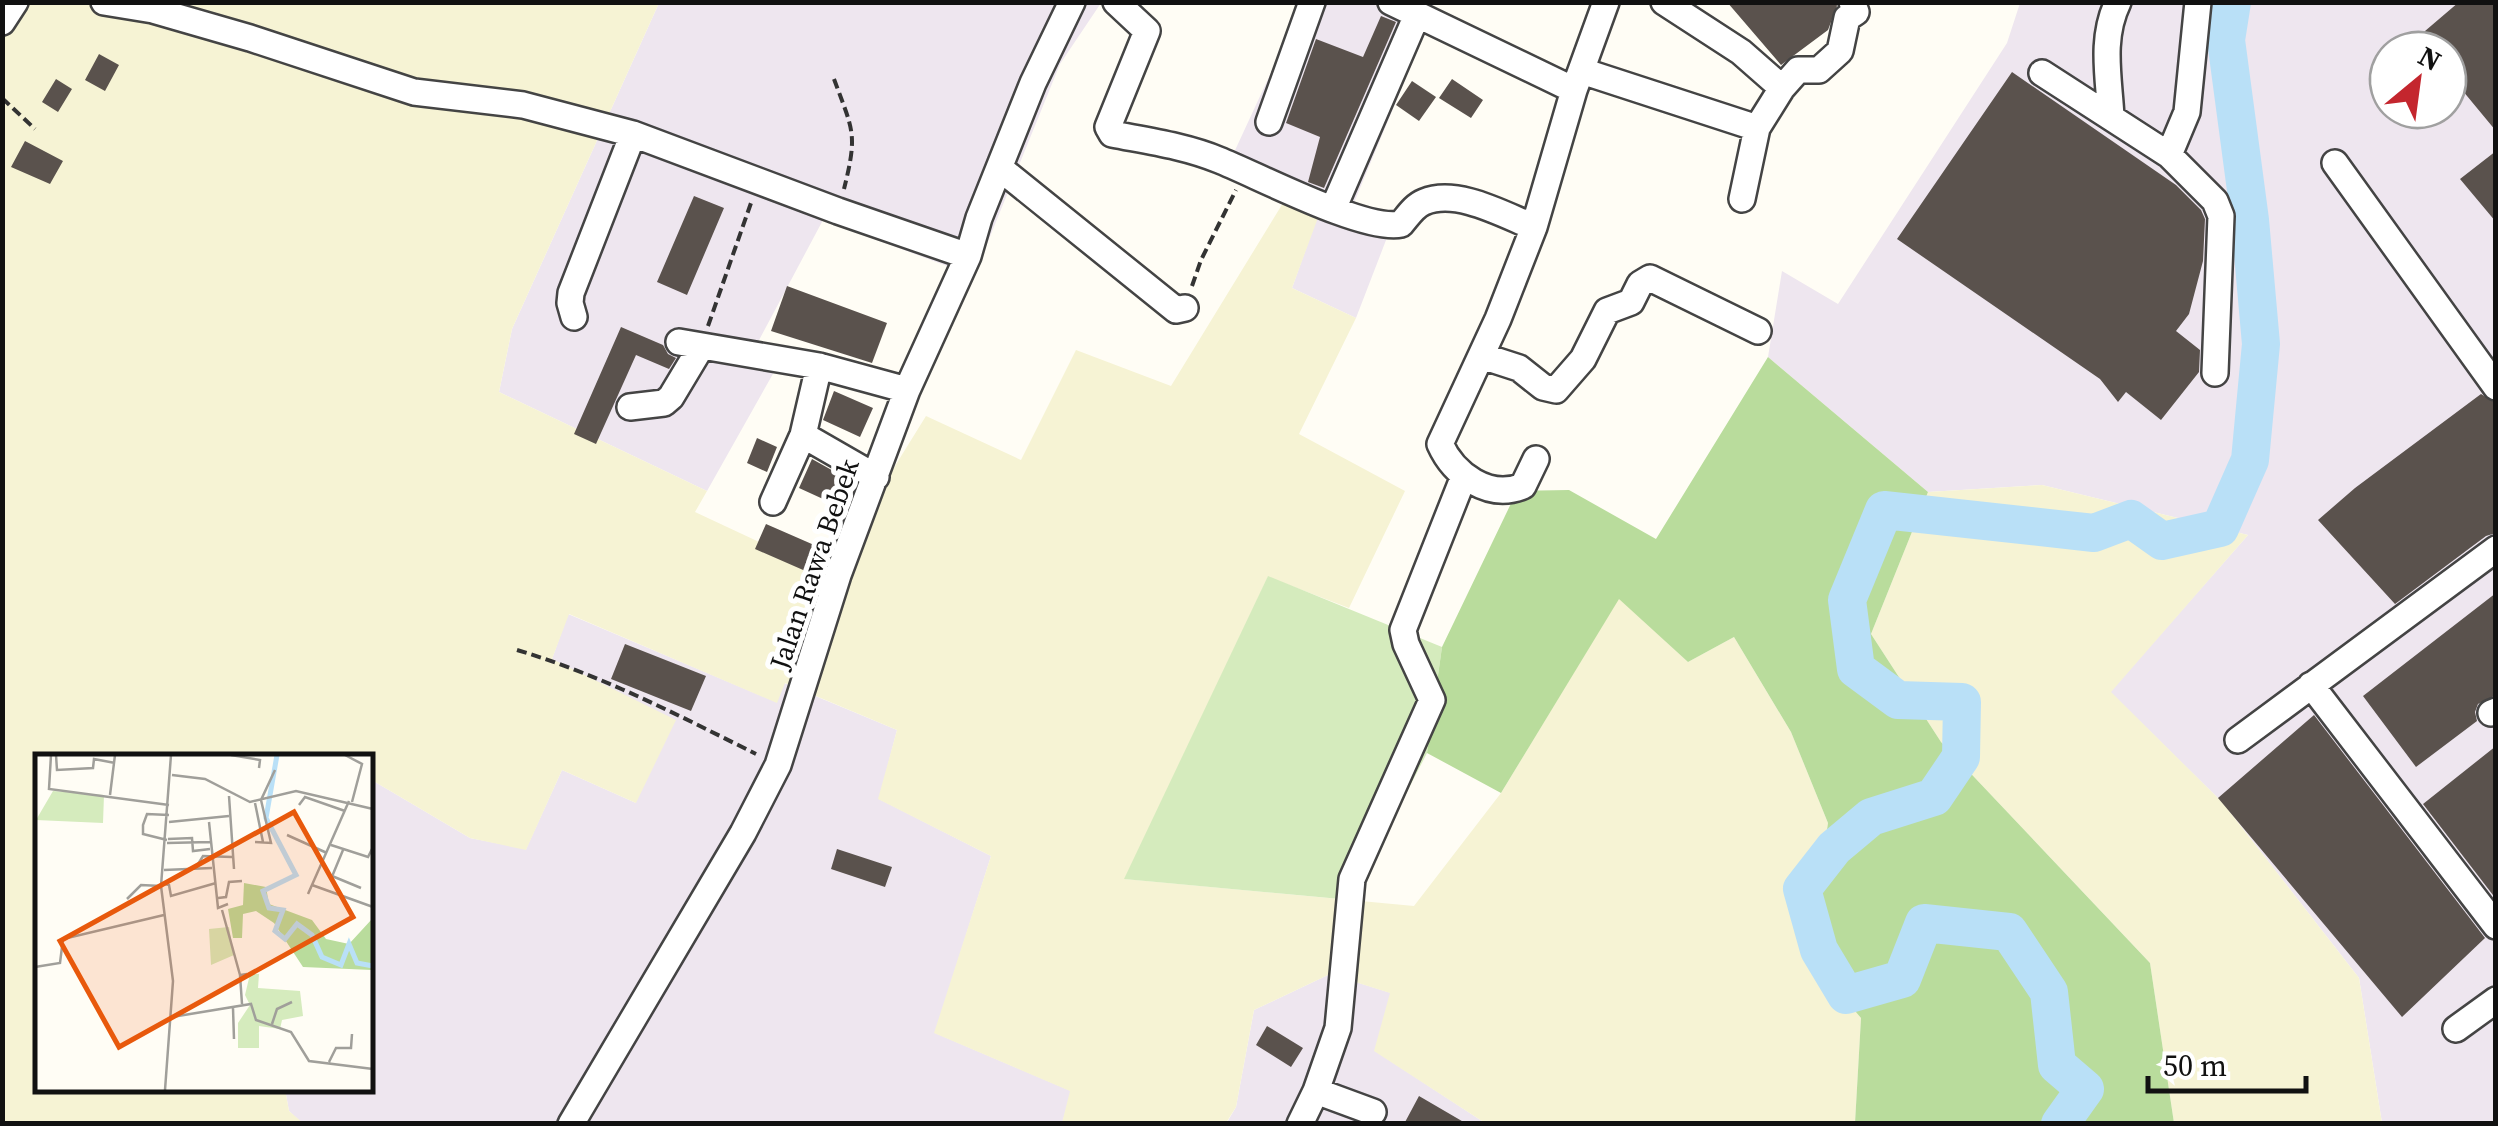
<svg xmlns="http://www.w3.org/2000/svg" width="2498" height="1126" viewBox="0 0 2498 1126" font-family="'Source Serif 4',serif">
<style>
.industrial{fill:#eee6ef;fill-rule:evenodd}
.farmland{fill:#f6f3d4}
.green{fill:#d5ebbd}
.forest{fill:#b9dc9c}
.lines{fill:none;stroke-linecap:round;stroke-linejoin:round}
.river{stroke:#b9e0f7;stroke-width:38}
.building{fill:#5a524d}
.minor-casing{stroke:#444;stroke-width:30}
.path{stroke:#333;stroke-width:4;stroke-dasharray:10 5;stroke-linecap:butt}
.minor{stroke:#fff;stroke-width:25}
.labels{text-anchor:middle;stroke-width:10;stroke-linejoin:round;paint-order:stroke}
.street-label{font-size:28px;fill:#111;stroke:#fff}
.inset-river{fill:none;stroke:#b9e0f7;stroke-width:5}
.inset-road{fill:none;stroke:#a09f9a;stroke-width:2.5}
.view{fill:#e8590c;fill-opacity:0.15;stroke:#e8590c;stroke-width:5}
.inset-edge{fill:none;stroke:#111;stroke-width:5}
</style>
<rect width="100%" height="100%" fill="#fffdf5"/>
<path class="industrial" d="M659 3H1101L1060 64 974 276 823 220 750 357 774 372 707 491 499 392 512 329Z
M1303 3H1370L1427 27 1353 205 1393 222 1356 318 1292 288 1318 215 1283 203 1225 172Z
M2020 3H2495V1123H2382L2359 978 2222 802 2110 692 2248 535 2042 485 1928 492 1768 357 1782 271 1838 304 2007 43ZM2388 50H2448V110H2388Z
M568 614 776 702 784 683 897 730 879 799 991 856 935 1033 1071 1091 1062 1124H303L289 1111 285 1089 370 1088V779L470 838 526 849 562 770 636 803 552 659Z
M1330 974 1391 993 1375 1051 1485 1123 1226 1124 1236 1107 1254 1010Z"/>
<path class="farmland" d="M2 3H659L512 329 499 392 707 491 695 512 828 574 926 416 1021 460 1076 350 1171 386 1283 203 1319 215 1292 288 1356 318 1299 434 1405 491 1349 608 1268 577 1125 879 1414 906 1501 793 1619 598 1688 662 1734 637 1791 732 1828 823 1808 956 1861 1018 1855 1123H1485L1374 1051 1390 993 1330 974 1254 1010 1236 1107 1226 1123H1062L1070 1091 934 1033 991 856 878 799 897 730 785 683 777 703 569 614 552 659 676 720 636 803 562 770 526 850 470 838 370 779V756H38V1088L285 1089 289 1111 303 1123H3Z
M2042 485 2248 535 2111 692 2222 802 2359 978 2382 1123H2174L2150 963 1941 742 1871 634 1928 492Z"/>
<path class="green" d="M1268 576 1442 647 1427 753 1351 900 1124 879Z"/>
<path class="forest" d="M1768 357 1928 492 1871 634 1941 742 2150 963 2174 1123H1855L1861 1018 1808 956 1828 823 1791 732 1734 637 1688 662 1619 599 1501 793 1427 753 1442 647 1517 491 1569 490 1656 539Z"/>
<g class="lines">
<path class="river" d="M2060 1124 2085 1089 2057 1065 2049 992 2009 932 1924 923 1902 979 1846 995 1819 950 1802 889 1834 848 1871 817 1934 797 1961 757 1962 702 1898 700 1856 669 1847 600 1884 510 2094 533 2131 519 2162 541 2220 528 2250 460 2261 344 2250 220 2226 40 2232 2"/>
</g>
<path class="building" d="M1727 2H1836L1837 6 1828 30 1781 65Z
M2459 2H2496V131L2448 73V50H2429L2418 37Z
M1381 16 1396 22 1324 188 1308 182 1320 137 1286 123 1316 39 1363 57Z
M99 54 119 65 105 91 85 80Z
M2012 72 2176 185 2201 210 2205 219 2203 261 2189 314 2176 331 2200 350 2199 372 2161 420 2126 392 2118 402 2100 379 1897 239Z
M56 79 72 89 58 112 42 102Z
M1452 79 1483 100 1471 118 1439 98Z
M1412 81 1436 97 1419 121 1396 105Z
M25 141 63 161 50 184 11 167Z
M2496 151V222L2460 179Z
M694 196 724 208 687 295 657 282Z
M787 286 887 323 872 363 771 331Z
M621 327 663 345 668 354 676 358 669 369 636 355 596 444 574 434Z
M834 391 873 408 860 437 823 420Z
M2481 394 2496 403V533L2486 536 2395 604 2318 520 2355 488Z
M757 438 777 447 767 472 747 463Z
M812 459 846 478 834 504 799 488Z
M766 524 821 548 810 573 755 549Z
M2496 593V695L2478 704 2475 712 2477 721 2416 767 2363 696Z
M625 644 706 676 691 711 611 679Z
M2314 715 2485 938 2402 1017 2218 798Z
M2496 746V899L2423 804Z
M837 849 892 867 885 887 831 869Z
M1267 1026 1303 1048 1291 1067 1256 1045Z
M1419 1096 1467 1124H1404Z"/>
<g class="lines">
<defs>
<path id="minor" d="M104 2 153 10 250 38 414 92 523 105 633 134 838 211 968 256
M1116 2 1147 31 1108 127 1112 134C1148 141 1185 146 1219 160 1257 175 1365 232 1401 224 1408 216 1414 206 1424 202 1457 188 1504 215 1534 227
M1391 2 1574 90
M1664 2 1741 52 1782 88
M2 22 15 2
M1582 71 1757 128
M2042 73 2169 155 2187 112 2198 2
M2111 117C2109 78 2100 39 2118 2
M1269 122 1312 2
M2169 155 2215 201 2221 216 2215 373
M2335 163 2496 387
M1001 169 1176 310 1185 308
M1742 199 1757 128 1782 88 1798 70H1819L1840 51 1847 18 1856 12 1852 2
M1333 209 1417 15
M574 317 570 303 571 293 633 134
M679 342 819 366 907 390
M1482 356 1519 368 1543 387 1556 390 1583 359 1607 311 1631 302 1640 284 1650 278 1758 331
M630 407 664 403 671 397 701 347
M803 435 876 477
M1536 459 1523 486C1489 500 1454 475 1440 444L1498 319 1534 227 1574 90 1606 2
M773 502 803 435 819 366
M2311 685 2496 926
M2491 713 2496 711
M2238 740 2496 549
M2456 1029 2496 1000
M1316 1091 1338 1028 1352 879 1432 700 1406 644 1403 630 1464 476
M571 1124 743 833 778 765 838 575 907 390 968 256 979 218 1033 83 1072 2
M1300 1124 1316 1091 1373 1112"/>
</defs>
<use href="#minor" class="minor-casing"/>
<path class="path" d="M834 79C853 131 858 133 844 189
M2 98 35 129
M1192 286 1201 260 1236 190
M708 326 751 203
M517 650C601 675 678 715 756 754"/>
<use href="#minor" class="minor"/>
</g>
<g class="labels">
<g class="street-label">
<text transform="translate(814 564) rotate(-71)" y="10">Jalan Rawa Bebek</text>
</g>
</g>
<g transform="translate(35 754)">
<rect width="338" height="338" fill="#fffdf5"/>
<path d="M18 37 69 41 68 69 1 66ZM194 173 199 201 176 211 174 175ZM215 220H224L223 234 265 237 268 262 247 266 245 275 224 272V294H203V269L215 251 210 241Z" fill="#d5ebbd"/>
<path d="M209 129 231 133 234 150 277 166 291 185 314 190 337 165V216L268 213 239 169 221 157 208 160 207 184H198L193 155 208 151Z" fill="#b9dc9c"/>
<path class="inset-river" d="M242 1 231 64 261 121 228 137 234 154 248 156 240 177 250 185 262 170 277 181 287 203 306 211 314 190 322 209 338 212"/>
<path class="inset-road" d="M16 1 14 35 134 51M21 1 22 16 58 14 59 5 80 9M196 1 225 6 224 14M310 1 327 10 317 48M137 21 170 25 215 48 261 37 338 55M75 41 80 1M194 42 199 115M220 49 228 88M264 51 270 43 310 57M134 68 194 62M174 68 183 154 193 150M252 81 292 99M133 85 157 84 158 97 175 95M132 86 108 80V71L112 60 134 61M220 88 236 89 226 46 240 16M132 89 175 88M296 91 333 103 338 93M160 115 168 102 197 103M129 116 177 114M297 122 326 134M296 125 308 96M126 129 134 131 136 142 181 129M277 131 338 153M273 140 314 47M183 144 191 143 194 128 207 127M92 145 106 131 126 132M187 156 205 221M0 213 25 209 28 185 129 161M207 250 205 221 212 220M198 254 199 285M137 263 216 250 221 266 256 278 274 307 338 315M237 270 242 255 257 248M294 308 301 294H316L317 280M130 336 138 227 126 132 136 1"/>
<path class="view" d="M259 58 318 163 84 293 25 187Z"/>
<rect width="338" height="338" class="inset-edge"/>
</g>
<rect width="2498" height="1126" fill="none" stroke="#111111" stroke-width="10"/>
<g transform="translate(2418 80) rotate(29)"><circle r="48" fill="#ffffff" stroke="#a0a0a0" stroke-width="2.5"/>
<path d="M0-8L18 38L0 25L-18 38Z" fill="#c4262e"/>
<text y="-15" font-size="28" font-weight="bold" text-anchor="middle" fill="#111111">N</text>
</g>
<path d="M2148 1076v15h158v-15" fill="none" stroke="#111111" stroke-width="5"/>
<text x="2163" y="1076" font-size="30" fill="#111111" stroke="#ffffff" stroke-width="8" paint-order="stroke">50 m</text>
</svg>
